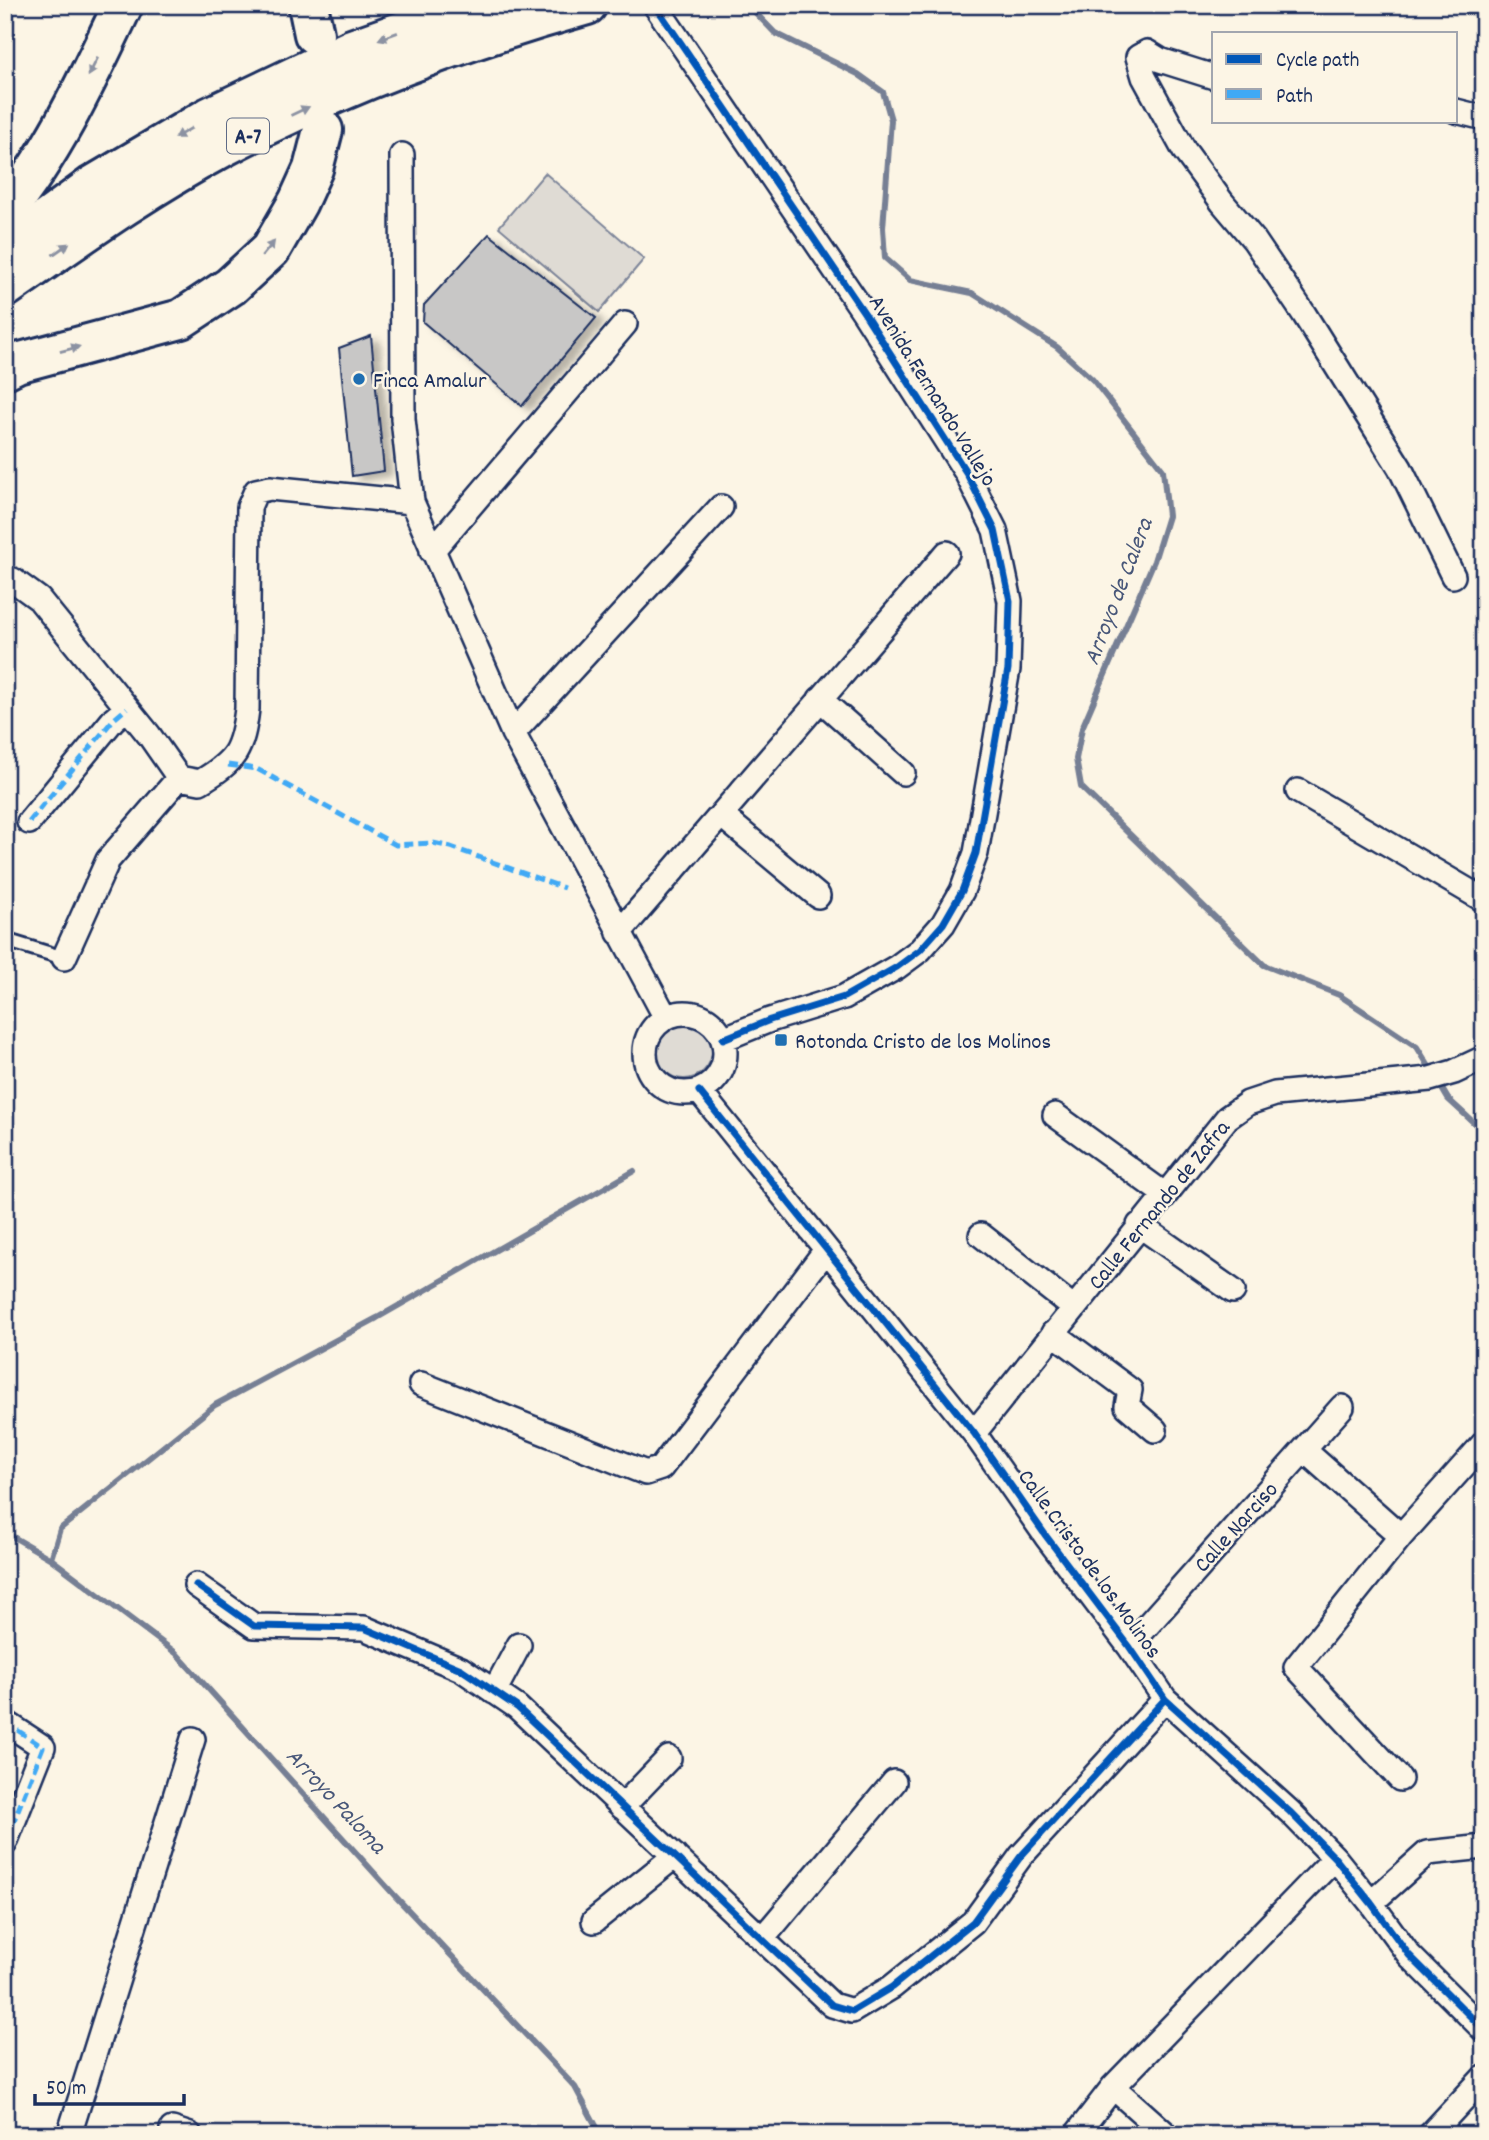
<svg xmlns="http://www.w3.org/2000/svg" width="1489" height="2140" viewBox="0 0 1489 2140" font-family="Dekko,sans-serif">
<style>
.green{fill:#dfdbd4;stroke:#7d8599;stroke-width:2}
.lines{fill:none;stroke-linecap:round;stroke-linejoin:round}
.stream{stroke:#767f94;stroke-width:6}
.building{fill:#c8c7c6;stroke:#1b2f5e;stroke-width:2;filter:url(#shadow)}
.service-casing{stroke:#1b2f5e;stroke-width:18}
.minor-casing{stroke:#1b2f5e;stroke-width:28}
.trunk-casing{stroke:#1b2f5e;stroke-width:44}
.motorway-casing{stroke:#1b2f5e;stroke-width:44}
.service{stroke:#fcf5e5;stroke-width:12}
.minor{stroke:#fcf5e5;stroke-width:23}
.trunk{stroke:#fcf5e5;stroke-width:38}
.motorway{stroke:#fcf5e5;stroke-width:38}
.quiet{stroke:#3fa9f5;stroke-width:5;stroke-dasharray:10 5;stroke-linecap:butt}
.cycleway-casing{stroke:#fcf5e5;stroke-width:11}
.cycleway{stroke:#0057b8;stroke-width:7}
.oneway{fill:#8c92a2}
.poi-dot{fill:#1f6fb2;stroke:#fcf5e5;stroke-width:2.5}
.labels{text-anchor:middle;stroke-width:5;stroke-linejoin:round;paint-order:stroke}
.shield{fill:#fcf5e5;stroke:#5e6a86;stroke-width:2}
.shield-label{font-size:21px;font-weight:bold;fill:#1b2f5e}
.poi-label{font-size:23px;fill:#1b2f5e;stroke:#fcf5e5;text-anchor:start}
.street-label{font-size:23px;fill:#1b2f5e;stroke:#fcf5e5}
.water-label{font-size:24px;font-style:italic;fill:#485779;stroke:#fcf5e5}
</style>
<defs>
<filter id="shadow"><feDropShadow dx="8" dy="4.5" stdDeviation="3.5" flood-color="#0004"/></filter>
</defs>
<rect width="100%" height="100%" fill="#fcf5e5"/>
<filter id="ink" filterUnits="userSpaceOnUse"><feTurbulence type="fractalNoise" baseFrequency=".0143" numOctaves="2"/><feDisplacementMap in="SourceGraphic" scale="14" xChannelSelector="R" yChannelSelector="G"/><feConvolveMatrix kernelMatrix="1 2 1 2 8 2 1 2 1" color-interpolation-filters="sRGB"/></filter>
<g filter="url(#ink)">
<path class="green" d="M545 173 644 259 599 312 499 227Z
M656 1051a28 28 0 1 1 56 0a28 28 0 1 1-56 0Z"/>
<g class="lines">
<path class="stream" d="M748 5 775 33 858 74 883 92 891 120 883 228 885 258 910 280 972 293 1057 347 1093 380 1163 470 1168 516 1154 561 1082 728 1076 759 1081 787 1264 965 1339 995 1417 1047 1433 1073
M1438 1082 1448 1099 1484 1132
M5 1532 51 1559 176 1653 396 1897 575 2087 601 2135
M51 1559 60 1529 215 1405 377 1318 634 1171"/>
</g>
<path class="building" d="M489 234 596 318 522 406 423 322 424 305Z
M371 336 384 471 352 476 339 348Z"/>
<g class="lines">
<defs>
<path id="service" d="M5 940 64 958"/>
<path id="minor" d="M655 5 865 314 966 472 995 530 1010 601 1008 669 976 853 962 891 943 924 920 950 897 967 844 997 770 1020 723 1039
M1214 77 1160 60 1147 52 1138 57 1144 77 1184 150 1222 202 1254 240 1304 314 1400 468 1453 576
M1456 111 1484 118
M402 155 403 419 412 502 513 733 666 1018
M432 551 625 324
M5 578 13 580 39 599 149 735 179 778 200 782C236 761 242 750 247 709L249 507 256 491 270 488 412 502
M820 699 903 773
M513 733 721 507
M1298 791 1484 900
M721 815 818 896
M29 822 113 720 127 708
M619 933 947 553
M64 958 108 860 179 778
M645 1053a40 40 0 1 1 80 0a40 40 0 1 1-80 0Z
M699 1091 974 1433 1046 1536 1129 1646 1165 1699 1290 1812 1335 1858 1371 1903 1409 1955 1484 2030
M1055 1115 1164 1194
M1139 1225 1233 1291
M981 1235 1074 1308
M1053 1333 1130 1390 1127 1406 1155 1430
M421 1384 646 1473 661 1468 826 1250
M974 1433 1227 1118 1248 1103 1275 1094 1430 1079 1454 1072 1484 1058
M1304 1450 1401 1536
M196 1585 254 1626 364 1628 461 1669 517 1707 832 2005 852 2011 892 1987 973 1922 1021 1856 1165 1699
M1129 1646 1342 1407
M494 1692 519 1645
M5 1722 43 1747 5 1843
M1400 1779 1296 1667 1401 1536 1484 1443
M622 1807 669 1758
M1371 1903 1427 1853 1484 1847
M594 1921 675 1856
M762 1939 894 1782
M1113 2087 1167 2135
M172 2129 190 2135
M69 2135 193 1739
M1076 2135 1113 2087 1335 1858
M1430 2135 1484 2077"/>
<path id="trunk" d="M308 5 314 34
M5 212C55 151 89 76 123 5
M5 369 17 363 181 319 231 286 271 249 298 202 313 169 323 130"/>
<path id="motorway" d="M5 250 92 186 209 117 352 49 476 5
M5 288C77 238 148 187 225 146 340 86 462 40 587 5"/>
</defs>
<use href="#service" class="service-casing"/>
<use href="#minor" class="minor-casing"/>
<use href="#trunk" class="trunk-casing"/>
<use href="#motorway" class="motorway-casing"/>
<use href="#service" class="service"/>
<use href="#minor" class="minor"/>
<use href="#trunk" class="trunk"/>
<use href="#motorway" class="motorway"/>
<path class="quiet" d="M228 765 257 769 396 845 433 843 451 847 564 888
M29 822 113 720 127 708
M5 1722 43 1747 5 1843"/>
<defs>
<path id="cycleway" d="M655 5 865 314 966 472 995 530 1010 601 1008 669 976 853 962 891 943 924 920 950 897 967 844 997 770 1020 723 1039
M699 1091 974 1433 1046 1536 1129 1646 1165 1699 1290 1812 1335 1858 1371 1903 1409 1955 1484 2030
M196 1585 254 1626 364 1628 461 1669 517 1707 832 2005 852 2011 892 1987 973 1922 1021 1856 1165 1699"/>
</defs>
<use href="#cycleway" class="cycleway-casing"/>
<use href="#cycleway" class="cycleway"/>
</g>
<defs><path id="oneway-solid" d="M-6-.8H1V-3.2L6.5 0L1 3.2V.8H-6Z" transform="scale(1.75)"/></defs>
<g class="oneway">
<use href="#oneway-solid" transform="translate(388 36) rotate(160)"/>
<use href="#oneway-solid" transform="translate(93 67) rotate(117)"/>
<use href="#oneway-solid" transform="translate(300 111) rotate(-25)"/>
<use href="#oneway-solid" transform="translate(183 133) rotate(150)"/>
<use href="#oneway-solid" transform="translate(61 249) rotate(-35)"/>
<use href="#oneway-solid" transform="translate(268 249) rotate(-51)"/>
<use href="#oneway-solid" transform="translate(70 349) rotate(-15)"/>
</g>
</g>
<g class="poi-dot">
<circle cx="359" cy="379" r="7"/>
<rect x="774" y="1033" width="14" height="14" rx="3.5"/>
</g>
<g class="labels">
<rect class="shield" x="227" y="118.5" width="42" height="35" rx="5"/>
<g class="shield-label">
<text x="248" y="143">A-7</text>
</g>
<g class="poi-label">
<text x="373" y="387">Finca Amalur</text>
<text x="795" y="1048">Rotonda Cristo de los Molinos</text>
</g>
<g class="street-label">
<text transform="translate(934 390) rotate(58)" y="8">Avenida Fernando Vallejo</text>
<text transform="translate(1158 1204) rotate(-51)" y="8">Calle Fernando de Zafra</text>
<text transform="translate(1235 1526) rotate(-48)" y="8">Calle Narciso</text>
<text transform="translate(1091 1563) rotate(54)" y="8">Calle Cristo de los Molinos</text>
</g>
<g class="water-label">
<text transform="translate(1117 591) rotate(-69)" y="8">Arroyo de Calera</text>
<text transform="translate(337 1800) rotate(47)" y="8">Arroyo Paloma</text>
</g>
</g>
<rect width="1489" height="2140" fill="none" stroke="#fcf5e5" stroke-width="28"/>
<rect x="14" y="14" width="1461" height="2112" fill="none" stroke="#1b2f5e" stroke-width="2.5" filter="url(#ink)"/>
<rect x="1212" y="32" width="245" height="91" fill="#fcf5e5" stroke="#a2a6af" stroke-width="2"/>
<rect x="1226" y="54" width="35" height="10" fill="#0057b8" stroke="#a2a6af" stroke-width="2"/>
<text x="1276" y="66" font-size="21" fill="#1b2f5e">Cycle path</text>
<rect x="1226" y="89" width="35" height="10" fill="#3fa9f5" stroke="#a2a6af" stroke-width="2"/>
<text x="1276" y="102" font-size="21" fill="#1b2f5e">Path</text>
<path d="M35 2094v10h149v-10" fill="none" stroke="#1b2f5e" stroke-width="3.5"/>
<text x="46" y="2094" font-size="21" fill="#1b2f5e" stroke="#fcf5e5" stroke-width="5" paint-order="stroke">50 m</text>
</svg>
